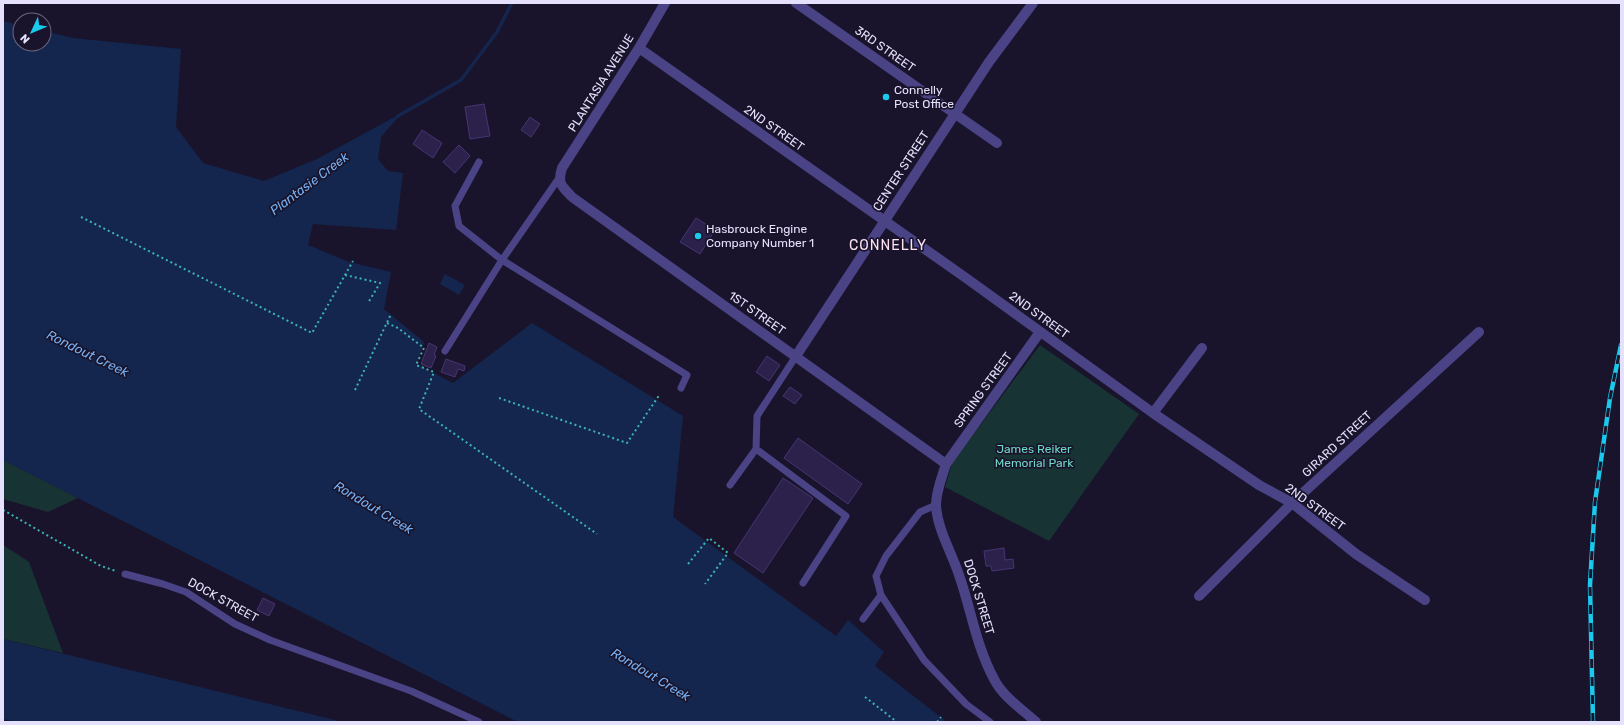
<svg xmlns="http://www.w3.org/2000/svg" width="1624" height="725" viewBox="0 0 1624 725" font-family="Rubik,sans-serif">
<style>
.green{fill:#173334}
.water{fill:#14264e}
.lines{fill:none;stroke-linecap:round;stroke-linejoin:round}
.stream{stroke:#14264e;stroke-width:3.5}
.building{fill:#2c214a;stroke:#463574}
.path{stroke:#3bb4b5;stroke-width:2;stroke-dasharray:2 3;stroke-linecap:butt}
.service{stroke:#4a4386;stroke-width:7}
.minor{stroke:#4a4386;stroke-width:10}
.rail-casing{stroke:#1bc9ed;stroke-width:4.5}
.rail{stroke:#19142b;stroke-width:3;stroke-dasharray:9;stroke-linecap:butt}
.poi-dot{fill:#1bc9ed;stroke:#19142b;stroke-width:1.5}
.labels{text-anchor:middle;stroke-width:3.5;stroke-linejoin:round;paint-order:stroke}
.street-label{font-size:12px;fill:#e5e0fc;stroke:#19142b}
.poi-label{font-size:12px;fill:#e5e0fc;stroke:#19142b;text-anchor:start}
.park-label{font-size:12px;fill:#70d8c5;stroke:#19142b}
.water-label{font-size:13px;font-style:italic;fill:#76b1f4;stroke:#19142b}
.quarter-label{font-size:14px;letter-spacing:1px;fill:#fde2f1;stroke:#19142b}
</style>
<rect width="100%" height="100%" fill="#19142b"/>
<path class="green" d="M1040 345 1139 414 1049 541 945 487 952 463Z
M3 460 78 498 48 512 3 499Z
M3 545 29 562 63 653 3 639Z"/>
<path class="water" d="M3 21 20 25V44H44V31L73 38 181 49 176 127 203 163 264 181 317 159 402 113 381 137 378 159 388 171 403 173 396 230 313 224 308 245 349 262 391 272 384 309 424 342 417 364 453 383 532 323 683 416 673 517 836 636 848 620 884 652 875 666 947 722H518L3 460Z
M445 274 465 285 459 295 440 284Z
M3 639 343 722H16L3 719Z"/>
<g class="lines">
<path class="stream" d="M398 116 461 80 497 32 512 3"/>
</g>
<path class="building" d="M484 104 490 136 470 139 465 107Z
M530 117 540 124 531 137 521 130Z
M422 130 442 143 433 158 413 144Z
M459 145 470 156 455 173 443 162Z
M696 218 715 230 700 254 680 242Z
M429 343 437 347 434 355 436 356 431 368 421 364Z
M767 356 780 365 769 381 756 372Z
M446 359 465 366 464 371 458 369 455 377 441 372Z
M790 387 802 395 795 404 783 396Z
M798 438 862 484 848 504 784 458Z
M783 478 813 498 763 573 734 553Z
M1004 548 1005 560 1013 559 1014 568 992 571 991 566H986L984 551Z
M263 598 275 604 269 616 257 610Z"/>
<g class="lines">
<path class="path" d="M81 217 312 333 353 261
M345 275 380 283 368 303
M387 323 398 328 424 348 416 365 434 372 419 409 597 534
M355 390 391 314
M499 398 627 443 660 394
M3 510 101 566 116 571
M688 564 709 538 728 553 705 584
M865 697 897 722
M937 722 941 717"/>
<path class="service" d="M559 178 502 260 687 375 681 388
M445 351 502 260 459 226 455 206 479 162
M756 449 846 516 803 583
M730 485 756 449 757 416 796 356
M936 505 920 512 886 556 876 576 881 595 924 660 966 704 990 722
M125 574 163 584 186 592 235 624 270 640 411 691 479 722
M863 619 881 595"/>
<path class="minor" d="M665 3 639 48 562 168C557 184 562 186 572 197L946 464
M796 3 997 143
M639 48 966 278 1153 413 1259 485 1292 503 1356 554 1425 600
M796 356 989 62 1033 3
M1153 413 1202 348
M1199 596 1292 503 1479 332
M1036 722C1022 709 1003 697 994 679 976 646 971 609 959 575 952 553 937 529 936 505 936 491 942 477 946 464L1040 332"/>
<defs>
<path id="rail" d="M1593 722 1590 585 1595 502 1610 398 1621 345"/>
</defs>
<use href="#rail" class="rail-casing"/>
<use href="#rail" class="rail"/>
</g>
<g class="poi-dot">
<circle cx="886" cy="97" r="4"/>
<circle cx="698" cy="236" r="4"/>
</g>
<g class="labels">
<g class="street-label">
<text transform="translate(885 49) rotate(35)" y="4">3RD STREET</text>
<text transform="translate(601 83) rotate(-58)" y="4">PLANTASIA AVENUE</text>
<text transform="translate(774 128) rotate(35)" y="4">2ND STREET</text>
<text transform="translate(901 171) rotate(-57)" y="4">CENTER STREET</text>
<text transform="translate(757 313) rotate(35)" y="4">1ST STREET</text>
<text transform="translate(1039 315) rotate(36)" y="4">2ND STREET</text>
<text transform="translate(983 390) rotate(-54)" y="4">SPRING STREET</text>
<text transform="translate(1337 444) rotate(-43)" y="4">GIRARD STREET</text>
<text transform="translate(1315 507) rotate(36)" y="4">2ND STREET</text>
<text transform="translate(979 597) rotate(73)" y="4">DOCK STREET</text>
<text transform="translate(223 600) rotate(29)" y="4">DOCK STREET</text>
</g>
<g class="poi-label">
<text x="894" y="94">Connelly<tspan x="894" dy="14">Post Office</tspan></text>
<text x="706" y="233">Hasbrouck Engine<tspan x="706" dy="14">Company Number 1</tspan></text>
</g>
<g class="park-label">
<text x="1034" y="453">James Reiker<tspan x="1034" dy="14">Memorial Park</tspan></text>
</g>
<g class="water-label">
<text transform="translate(309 183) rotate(-37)" y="5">Plantasie Creek</text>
<text transform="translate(88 353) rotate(26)" y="5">Rondout Creek</text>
<text transform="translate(374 507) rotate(31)" y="5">Rondout Creek</text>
<text transform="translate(651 674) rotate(31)" y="5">Rondout Creek</text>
</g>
<g class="quarter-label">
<text x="888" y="250">CONNELLY</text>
</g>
</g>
<rect width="1624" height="725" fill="none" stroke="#e5e0fc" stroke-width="8"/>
<g transform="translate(32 32) rotate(226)"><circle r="19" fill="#19142b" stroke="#6b667f"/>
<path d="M0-3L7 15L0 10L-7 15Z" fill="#1bc9ed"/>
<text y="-6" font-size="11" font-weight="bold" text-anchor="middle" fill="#e5e0fc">N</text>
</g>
</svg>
